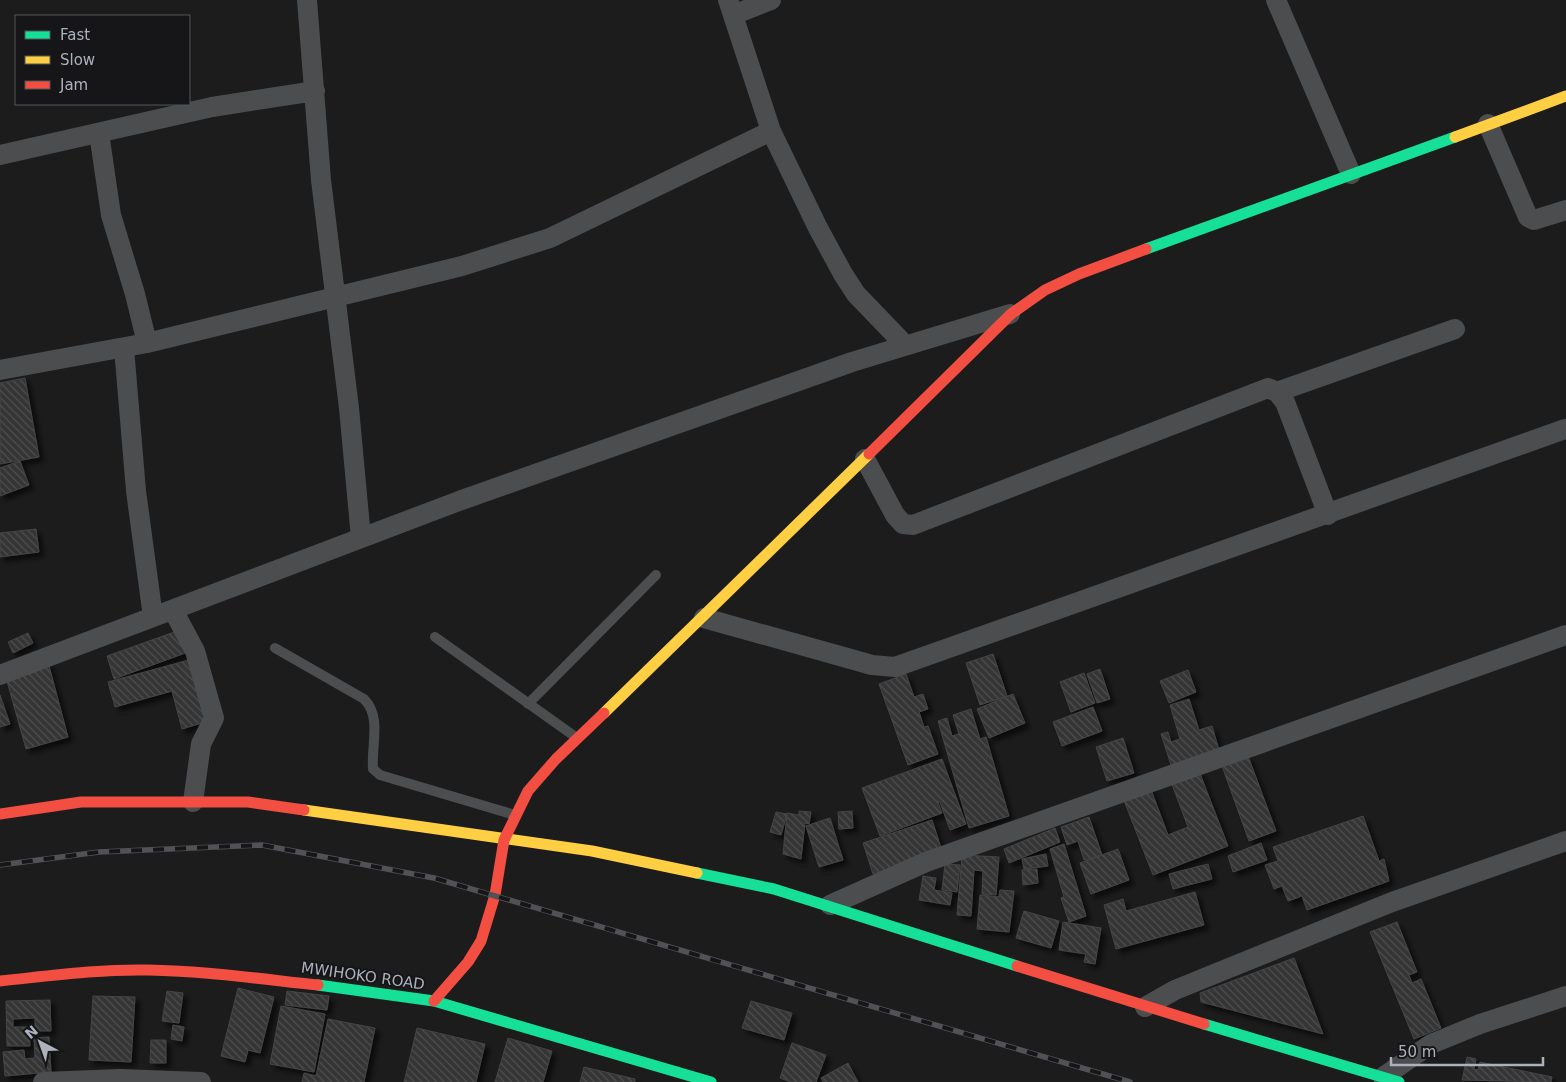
<svg xmlns="http://www.w3.org/2000/svg" width="1566" height="1082" viewBox="0 0 1566 1082" font-family="'DejaVu Sans',sans-serif">
<style>
.building{fill:url(#building-back-hatch);stroke:#444548;filter:url(#shadow)}
.lines{fill:none;stroke-linecap:round;stroke-linejoin:round}
.lane{stroke:#4c4d4f;stroke-width:10}
.street{stroke:#4c4d4f;stroke-width:20}
.fast{stroke:#16e098;stroke-width:11}
.slow{stroke:#ffcf43;stroke-width:11}
.jam{stroke:#f24e42;stroke-width:11}
.rail-casing{stroke:#515255;stroke-width:5.5}
.rail{stroke:#161618;stroke-width:4;stroke-dasharray:11;stroke-linecap:butt}
.labels{text-anchor:middle;stroke-width:4;stroke-linejoin:round;paint-order:stroke}
.street-label{font-size:15px;fill:#adb1bc;stroke:#161618}
</style>
<defs>
<pattern id="building-back-hatch" width="6" height="6" patternUnits="userSpaceOnUse" patternTransform="scale(1.25)"><rect width="6" height="6" fill="#343434"/><path d="M-1 5l2 2M0 0l6 6M5-1l2 2" fill="none" stroke="#4f4f4f"/></pattern>
<filter id="shadow"><feDropShadow dx="4.5" dy="4.5" stdDeviation="2.5" flood-color="#0009"/></filter>
</defs>
<rect width="100%" height="100%" fill="#1c1c1c"/>
<path class="building" d="M25 378 39 457 0 464V383Z
M20 461 29 485 0 496V468Z
M36 529 39 552 0 557V533Z
M180 630 188 652 114 679 107 656Z
M28 633 33 643 13 653 8 642Z
M993 654 1007 696 980 705 966 663Z
M189 660 205 722 182 729 172 691 115 707 108 682Z
M48 662 68 737 26 749 5 674Z
M1100 669 1110 699 1097 703 1087 674Z
M1188 670 1196 692 1169 703 1160 681Z
M1084 673 1095 703 1071 712 1060 682Z
M906 674 914 697 923 694 928 709 919 712 924 727 928 726 938 754 908 765 879 684Z
M1013 694 1025 723 989 738 977 709Z
M0 695 10 724 0 727Z
M1189 699 1199 730 1212 726 1219 750 1171 765 1161 734 1168 732 1171 742 1180 739 1170 705Z
M1093 707 1102 731 1062 746 1053 722Z
M971 709 980 739 986 737 1009 816 969 828 938 721 947 718 952 736 959 734 953 715Z
M1123 738 1134 773 1107 781 1096 747Z
M1248 756 1276 831 1249 841 1222 766Z
M942 759 966 824 950 830 940 802H938L942 813 880 836 862 788Z
M1199 771 1228 846 1153 875 1123 798 1150 787 1168 835 1188 827 1171 782Z
M799 811 811 812 809 824 805 823 801 859 783 854 787 813 799 815Z
M852 811 853 828 839 829 838 812Z
M776 812 787 814 781 835 770 832Z
M1363 816 1379 861 1384 859 1389 881 1307 910 1302 896 1288 901 1282 886 1274 889 1265 865 1278 861 1273 847Z
M1089 817 1102 855 1084 860 1078 841 1067 845 1061 827Z
M830 818 843 860 819 867 806 826Z
M932 820 942 851 873 874 863 843Z
M1055 828 1060 842 1009 863 1004 849Z
M1261 843 1267 860 1233 872 1228 856Z
M1064 844 1086 916 1069 922 1061 898 1064 897 1050 849Z
M1118 849 1129 880 1091 894 1080 863Z
M1046 854 1048 866 1024 869 1022 859Z
M962 855 999 857 996 895 982 894 983 871 974 870 971 916 957 915Z
M945 864 960 865 957 892 942 890Z
M1208 864 1212 879 1173 889 1169 874Z
M1037 869 1038 883 1023 885 1022 870Z
M923 876 936 878 934 890 952 893 950 905 919 900Z
M1000 890 1014 891 1009 932 977 929 980 895 999 897Z
M1195 892 1204 925 1116 949 1104 905 1123 899 1126 911Z
M1024 911 1059 921 1051 948 1016 938Z
M1063 922 1101 928 1095 964 1084 962 1086 954 1059 950Z
M1397 922 1417 972 1409 975 1412 983 1421 979 1441 1028 1414 1039 1370 932Z
M1294 958 1323 1034 1201 1002 1200 993Z
M238 988 274 997 260 1053 248 1050 245 1062 221 1056Z
M167 991 183 993 179 1023 162 1021Z
M287 991 329 996 327 1010 285 1005Z
M93 996 135 997 131 1062 89 1060Z
M50 1000 51 1031H35V1018L13 1019V1027H29L30 1046H7L6 1001Z
M751 1001 792 1013 784 1040 742 1028Z
M281 1006 325 1014 314 1072 270 1064Z
M328 1019 375 1028 364 1082H302L304 1073 316 1076Z
M173 1025 184 1027 182 1041 171 1039Z
M417 1028 485 1044 476 1082H404Z
M49 1037 51 1072 5 1076 3 1052 24 1050 25 1059 35 1058 34 1038Z
M508 1038 552 1051 543 1082H495Z
M151 1040H166V1063H150Z
M792 1043 826 1055 816 1082H791L780 1078Z
M1467 1057 1476 1059 1474 1069 1478 1070 1480 1062 1552 1077 1551 1082 1462 1080Z
M848 1063 858 1082H823L821 1078Z
M584 1067 635 1079V1082H580Z"/>
<g class="lines">
<path class="lane" d="M435 637 577 738
M275 648 364 699C382 717 371 745 373 769L380 775 515 815
M528 704 656 575"/>
<path class="street" d="M307 0 321 180 349 408 361 538
M728 0 771 131 818 228 843 274 856 294 905 345
M1276 0 1351 174
M733 15 771 0
M1488 124 1528 217 1534 220 1566 210
M99 133 111 215 135 294 147 343
M0 155 212 107 315 91
M124 348 136 491 153 617
M0 370 147 343 462 266 550 238 771 131
M1277 392 1455 329
M865 459 895 515 903 524 913 525 1268 388 1277 392 1285 402 1328 515
M173 610 195 651 214 718 201 744 193 802
M704 618 872 665 895 667 1565 429
M0 675 459 501 852 362 1010 314
M830 905 926 862 1566 635
M1145 1007 1175 990 1392 902 1566 841
M1383 1077 1431 1044 1480 1024 1566 996
M43 1082 120 1079 201 1082"/>
<path class="fast" d="M1146 249 1455 137
M697 873 774 889 1017 966
M318 985 434 1001 711 1082
M1204 1024 1399 1082"/>
<path class="slow" d="M1455 137 1566 96
M604 713 869 454
M304 810 592 851 697 873"/>
<path class="jam" d="M869 454 1011 314 1045 290 1079 274 1146 249
M0 814 81 802H248L304 810
M1017 966 1204 1024
M0 981C49 976 98 969 148 970 205 971 261 979 318 985
M434 1001 468 962 481 941 495 895 504 840 528 791 556 759 604 713"/>
<defs>
<path id="rail" d="M0 865 99 852 262 845 434 878 1130 1082"/>
</defs>
<use href="#rail" class="rail-casing"/>
<use href="#rail" class="rail"/>
</g>
<g class="labels">
<g class="street-label">
<text transform="translate(363 976) rotate(8)" y="5">MWIHOKO ROAD</text>
</g>
</g>
<rect x="15" y="15" width="175" height="90" fill="#161618" stroke="#52545a"/>
<rect x="25" y="31" width="25" height="8" fill="#16e098" stroke="#52545a"/>
<text x="60" y="40" font-size="15" fill="#adb1bc">Fast</text>
<rect x="25" y="56" width="25" height="8" fill="#ffcf43" stroke="#52545a"/>
<text x="60" y="65" font-size="15" fill="#adb1bc">Slow</text>
<rect x="25" y="81" width="25" height="8" fill="#f24e42" stroke="#52545a"/>
<text x="60" y="90" font-size="15" fill="#adb1bc">Jam</text>
<g transform="translate(40 1042) rotate(319)" stroke="#161618" stroke-width="4" paint-order="stroke">
<path d="M0-4L9 19L0 12L-9 19Z" fill="#adb1bc"/>
<text y="-8" font-size="14" font-weight="bold" text-anchor="middle" fill="#adb1bc">N</text>
</g>
<path d="M1391 1057v8h152v-8" fill="none" stroke="#adb1bc" stroke-width="2.5"/>
<text x="1398" y="1057" font-size="15" fill="#adb1bc" stroke="#161618" stroke-width="4" paint-order="stroke">50 m</text>
</svg>
